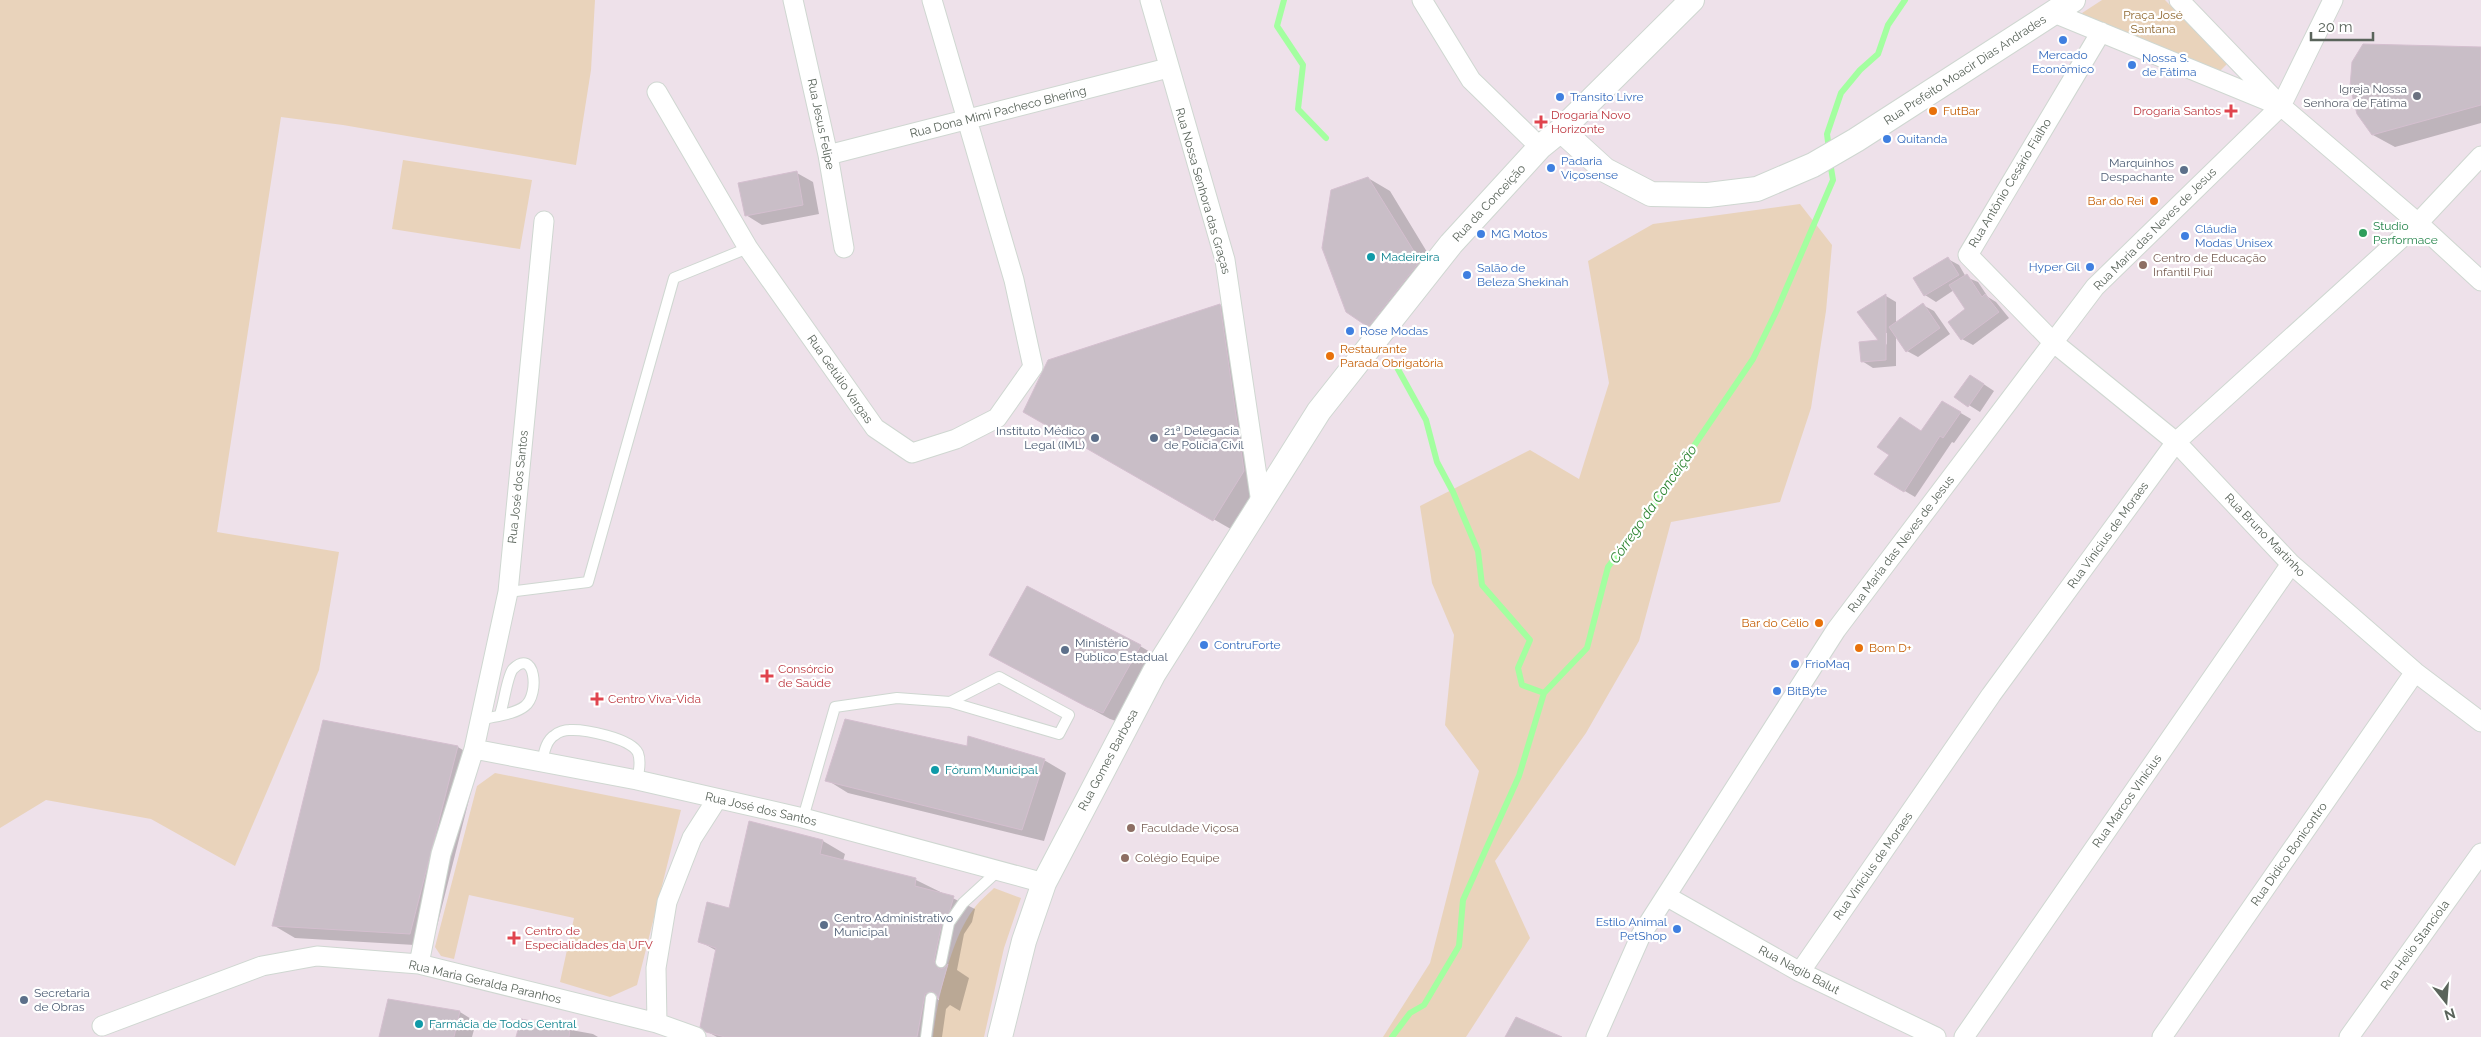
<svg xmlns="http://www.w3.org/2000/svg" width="2481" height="1037" viewBox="0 0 2481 1037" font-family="Raleway,sans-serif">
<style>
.green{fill:#e9d3bb}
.shadow{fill:#0003;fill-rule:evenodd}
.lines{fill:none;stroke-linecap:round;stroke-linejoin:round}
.stream{stroke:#a3ffa0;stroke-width:6}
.building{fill:#c9bec7;stroke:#d4bfcf}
.service-casing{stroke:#cfd7d1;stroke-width:12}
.minor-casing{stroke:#cfd7d1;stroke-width:21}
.tertiary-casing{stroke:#cfd7d1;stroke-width:26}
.service{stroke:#fff;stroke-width:10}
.minor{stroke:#fff;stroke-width:19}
.tertiary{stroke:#fff;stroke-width:24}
.shop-dot{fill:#3f7fe0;stroke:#fff;stroke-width:2}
.worship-dot{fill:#6b7280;stroke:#fff;stroke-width:2}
.food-dot{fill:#e8710a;stroke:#fff;stroke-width:2}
.health-dot{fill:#e0444e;stroke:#fff;stroke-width:2}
.service-dot{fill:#5c6f8a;stroke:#fff;stroke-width:2}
.leisure-dot{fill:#2e9e5b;stroke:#fff;stroke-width:2}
.culture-dot{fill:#0f9aa8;stroke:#fff;stroke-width:2}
.education-dot{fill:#8d6e63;stroke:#fff;stroke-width:2}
.labels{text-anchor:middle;stroke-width:4.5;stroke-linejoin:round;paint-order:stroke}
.park-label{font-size:12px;fill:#8e662e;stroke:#fff}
.shop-label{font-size:12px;fill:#366cbe;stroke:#fff;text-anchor:start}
.street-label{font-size:12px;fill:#5a645b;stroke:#fff}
.worship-label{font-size:12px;fill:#5b616d;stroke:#fff;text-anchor:end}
.food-label{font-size:12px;fill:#c56008;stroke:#fff;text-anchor:start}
.health-label{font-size:12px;fill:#be3a42;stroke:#fff;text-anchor:start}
.service-label{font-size:12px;fill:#4e5e75;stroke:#fff;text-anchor:start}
.leisure-label{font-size:12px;fill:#27864d;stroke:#fff;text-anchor:start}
.culture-label{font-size:12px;fill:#0d838f;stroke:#fff;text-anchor:start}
.education-label{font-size:12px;fill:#785e54;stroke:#fff;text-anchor:start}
.water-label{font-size:14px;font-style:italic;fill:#28822d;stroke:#fff}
</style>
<rect width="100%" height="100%" fill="#eee1ea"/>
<path class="green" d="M0 0H595L591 70 576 165 343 125 281 117 217 532 339 552 319 670 235 866 151 819 46 800 0 828Z
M2102 0H2165L2227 64 2219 72 2079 15Z
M403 160 532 180 520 249 392 229Z
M1800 204 1832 245 1826 311 1811 408 1780 502 1671 522 1639 641 1586 733 1495 861 1530 938 1466 1037H1383L1430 963 1479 771 1445 725 1454 635 1432 583 1420 506 1530 450 1579 479 1609 383 1588 261 1653 224Z
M495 773 681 810 637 985 610 997 560 982 574 918 469 895 454 959 441 956 435 947 477 786Z
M994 888 1021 898 1004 948 984 1037H933C937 1001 951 939 973 910 978 902 987 895 994 888Z"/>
<path class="shadow" d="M2481 48V123L2395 147 2373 135Z
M797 173 813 182 819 214 762 225 746 215Z
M1368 178 1390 191 1441 275 1391 338 1369 326Z
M1948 259 1959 265 1966 277 1978 282 1988 297 1996 302 2009 318 1973 345 1962 339 1966 309 1954 290 1936 302 1925 295Z
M1886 296 1896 302V324L1923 305 1934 311 1950 334 1918 357 1907 351 1896 335V366L1873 368 1862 361 1880 341ZM1885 333H1887V345L1885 342Z
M1220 305 1242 318 1265 484 1236 532 1024 411Z
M1982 383 1994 391 1980 412 1956 397Z
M1942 402 1971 419 1954 443 1952 442 1915 497 1876 474 1922 432Z
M1140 646 1162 659 1125 724 1110 719 1013 667Z
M458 747 479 760 432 946 295 938 273 925Z
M968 748 1044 760 1066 773 1044 841 848 793 827 780Z
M750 822 823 841 845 854 843 861 916 880 975 909 972 922 964 934 957 970 969 978 960 1011 950 1005 946 1009 942 1037H717L706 1031 717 951 699 941 730 909ZM923 988 939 997V1000L922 990Z
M389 1000 460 1012 476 1022 472 1037H380Z
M522 1021 593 1034 598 1037H517Z"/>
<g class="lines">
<path class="stream" d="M1284 0 1277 26 1303 65 1298 109 1326 138
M1829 149 1827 134 1841 93 1860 70 1878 54 1888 25 1905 0
M1394 362 1426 420 1437 462 1453 492 1478 551 1482 585 1530 640 1518 668 1522 685 1544 693
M1392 1037 1410 1013 1424 1005 1459 946 1463 900 1519 776 1544 693 1587 648 1608 567 1645 518 1753 359 1777 310 1833 180 1830 162"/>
</g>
<path class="building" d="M2363 44 2481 47V105L2372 135 2357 114 2350 87 2352 62Z
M797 171 803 205 745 216 738 183Z
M1368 177 1420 261 1368 327 1346 312 1322 248 1331 190Z
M1948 257 1959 275 1924 296 1913 278Z
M1967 274 1982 297 1985 294 1999 312 1961 340 1948 322 1965 309 1949 285Z
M1886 294V360L1861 362 1859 342 1878 340 1857 312Z
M1923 303 1940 328 1906 352 1889 327Z
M1220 304 1244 471 1213 521 1023 412 1048 360Z
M1970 375 1984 384 1968 407 1954 397Z
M1942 401 1961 412 1943 438 1940 436 1904 492 1874 474 1889 455 1877 447 1900 417 1921 431Z
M1027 586 1141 645 1103 713 1087 707 989 655Z
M845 719 967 746 968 736 1045 759 1022 830 825 781Z
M323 720 458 746 410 934 272 926Z
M749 821 823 840 820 854 916 878 915 886 954 896 950 910 942 922 934 961 939 969 944 968 948 964 938 999 937 995 932 991 925 994 917 1037H725L706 1032 700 1027 716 948 698 942 707 902 729 908Z
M388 999 460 1011 454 1037H379Z
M1516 1017 1562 1037H1505Z
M521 1019 570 1029 569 1037H516Z"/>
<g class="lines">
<defs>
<path id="service" d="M508 592 588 582 674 278 748 248
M480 720C494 716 514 715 525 706 540 694 535 647 513 669 507 676 504 704 500 714
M542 762C544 753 546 740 555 735 558 732 565 730 569 730 584 729 631 738 638 753 641 761 639 772 637 780
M803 818 835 707 897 698 950 702 1059 734 1069 715 999 677 950 702
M941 962 949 923 963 903 999 870
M926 1037 931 998"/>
<path id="minor" d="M793 0 828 155 844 248
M1150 0 1225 260 1261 503
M1422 0 1471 80 1540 147
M2179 0 2281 106 2418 223 2481 281
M2054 13 2273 103
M2101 32 1968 255 2053 342 2176 442 2291 564 2415 672 2481 722
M657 92 748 248 875 428 912 453 956 439 997 418 1033 367 1014 280 932 0
M828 155 1168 68
M474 749 637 780 803 818 1044 883
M1666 896 1800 972 1936 1037
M419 964 441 854 474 749 508 592 544 221
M1800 972 1991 695 2176 442 2418 223 2481 156
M657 1023 656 968 667 902 692 838 717 799
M102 1026 262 966 317 956 419 964 657 1023 696 1037
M1596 1037 1641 935 1836 630 2095 287 2281 106 2333 0
M1964 1037 2291 564
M2162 1037 2415 672
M2349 1037 2481 853"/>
<path id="tertiary" d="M1561 130 1605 170 1651 194 1708 195 1757 189 1813 165 1856 140 2073 0
M1000 1037 1024 941 1044 883 1154 673 1319 411 1451 244 1540 147 1561 130 1692 0"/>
</defs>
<use href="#service" class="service-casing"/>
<use href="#minor" class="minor-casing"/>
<use href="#tertiary" class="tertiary-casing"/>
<use href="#service" class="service"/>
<use href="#minor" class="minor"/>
<use href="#tertiary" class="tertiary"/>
</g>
<g class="shop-dot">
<circle cx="2063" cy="40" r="5"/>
<circle cx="2132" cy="65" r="5"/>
<circle cx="1560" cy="97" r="5"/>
<circle cx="1887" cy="139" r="5"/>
<circle cx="1551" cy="168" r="5"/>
<circle cx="1481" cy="234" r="5"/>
<circle cx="2185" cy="236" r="5"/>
<circle cx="2090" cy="267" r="5"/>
<circle cx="1467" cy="275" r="5"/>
<circle cx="1350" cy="331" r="5"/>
<circle cx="1204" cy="645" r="5"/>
<circle cx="1795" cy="664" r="5"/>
<circle cx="1777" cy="691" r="5"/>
<circle cx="1677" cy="929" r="5"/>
</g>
<circle class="worship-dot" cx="2417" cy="96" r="5"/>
<g class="food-dot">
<circle cx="1933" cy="111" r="5"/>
<circle cx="2154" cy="201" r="5"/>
<circle cx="1330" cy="356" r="5"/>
<circle cx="1819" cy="623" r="5"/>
<circle cx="1859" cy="648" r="5"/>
</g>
<g class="health-dot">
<path d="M2228.5 103.5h5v5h5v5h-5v5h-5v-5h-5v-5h5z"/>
<path d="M1538.5 114.5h5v5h5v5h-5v5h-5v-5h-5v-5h5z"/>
<path d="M764.5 668.5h5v5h5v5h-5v5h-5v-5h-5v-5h5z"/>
<path d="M594.5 691.5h5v5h5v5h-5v5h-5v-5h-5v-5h5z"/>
<path d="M511.5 930.5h5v5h5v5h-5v5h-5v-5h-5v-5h5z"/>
</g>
<g class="service-dot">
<circle cx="2184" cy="170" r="5"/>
<circle cx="1095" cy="438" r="5"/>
<circle cx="1154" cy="438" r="5"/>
<circle cx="1065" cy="650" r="5"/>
<circle cx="824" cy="925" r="5"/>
<circle cx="24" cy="1000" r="5"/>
</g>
<circle class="leisure-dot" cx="2363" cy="233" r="5"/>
<g class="culture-dot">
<circle cx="1371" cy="257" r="5"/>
<circle cx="935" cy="770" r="5"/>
<circle cx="419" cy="1024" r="5"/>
</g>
<g class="education-dot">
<circle cx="2143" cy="265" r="5"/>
<circle cx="1131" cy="828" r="5"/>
<circle cx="1125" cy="858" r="5"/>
</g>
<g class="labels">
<g class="park-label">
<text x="2153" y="19">Praça José<tspan x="2153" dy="14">Santana</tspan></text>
</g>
<g class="shop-label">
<text x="2063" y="59" text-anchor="middle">Mercado<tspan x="2063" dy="14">Econômico</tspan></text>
<text x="2142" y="62">Nossa S.<tspan x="2142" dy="14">de Fátima</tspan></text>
<text x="1570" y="101">Transito Livre</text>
<text x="1897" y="143">Quitanda</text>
<text x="1561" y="165">Padaria<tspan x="1561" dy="14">Viçosense</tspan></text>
<text x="2195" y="233">Cláudia<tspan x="2195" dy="14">Modas Unisex</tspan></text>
<text x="1491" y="238">MG Motos</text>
<text x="2080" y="271" text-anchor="end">Hyper Gil</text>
<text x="1477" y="272">Salão de<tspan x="1477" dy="14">Beleza Shekinah</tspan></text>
<text x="1360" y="335">Rose Modas</text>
<text x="1214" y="649">ContruForte</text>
<text x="1805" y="668">FrioMaq</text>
<text x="1787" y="695">BitByte</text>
<text x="1667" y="926" text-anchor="end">Estilo Animal<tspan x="1667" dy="14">PetShop</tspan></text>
</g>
<g class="street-label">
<text transform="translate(1965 70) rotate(-33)" y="4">Rua Prefeito Moacir Dias Andrades</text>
<text transform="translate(998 112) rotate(-14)" y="4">Rua Dona Mimi Pacheco Bhering</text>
<text transform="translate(821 124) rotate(78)" y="4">Rua Jesus Felipe</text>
<text transform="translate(2010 183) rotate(-59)" y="4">Rua Antônio Cesário Fialho</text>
<text transform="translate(1203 191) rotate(74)" y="4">Rua Nossa Senhora das Graças</text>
<text transform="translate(1489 203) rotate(-47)" y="4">Rua da Conceição</text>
<text transform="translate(2155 229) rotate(-45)" y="4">Rua Maria das Neves de Jesus</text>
<text transform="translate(840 379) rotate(55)" y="4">Rua Getúlio Vargas</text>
<text transform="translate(518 487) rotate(-84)" y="4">Rua José dos Santos</text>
<text transform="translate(2108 535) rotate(-54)" y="4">Rua Vinícius de Moraes</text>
<text transform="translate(2265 535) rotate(46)" y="4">Rua Bruno Martinho</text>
<text transform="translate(1901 544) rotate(-53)" y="4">Rua Maria das Neves de Jesus</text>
<text transform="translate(1108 760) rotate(-62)" y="4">Rua Gomes Barbosa</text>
<text transform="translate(2127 801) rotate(-55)" y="4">Rua Marcos VInícius</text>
<text transform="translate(761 809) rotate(13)" y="4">Rua José dos Santos</text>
<text transform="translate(2289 854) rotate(-55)" y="4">Rua Didico Bonicontro</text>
<text transform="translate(1873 866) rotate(-55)" y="4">Rua Vinícius de Moraes</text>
<text transform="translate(2415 945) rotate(-54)" y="4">Rua Helio Stanciola</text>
<text transform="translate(1799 970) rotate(28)" y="4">Rua Nagib Balut</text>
<text transform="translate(485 982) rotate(13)" y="4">Rua Maria Geralda Paranhos</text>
</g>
<g class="worship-label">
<text x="2407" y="93">Igreja Nossa<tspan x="2407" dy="14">Senhora de Fátima</tspan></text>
</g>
<g class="food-label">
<text x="1943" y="115">FutBar</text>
<text x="2144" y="205" text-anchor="end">Bar do Rei</text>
<text x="1340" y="353">Restaurante<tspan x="1340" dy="14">Parada Obrigatória</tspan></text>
<text x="1809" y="627" text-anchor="end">Bar do Célio</text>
<text x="1869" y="652">Bom D+</text>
</g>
<g class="health-label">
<text x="2221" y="115" text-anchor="end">Drogaria Santos</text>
<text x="1551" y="119">Drogaria Novo<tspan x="1551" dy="14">Horizonte</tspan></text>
<text x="778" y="673">Consórcio<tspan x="778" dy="14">de Saúde</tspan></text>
<text x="608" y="703">Centro Viva-Vida</text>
<text x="525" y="935">Centro de<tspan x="525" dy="14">Especialidades da UFV</tspan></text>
</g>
<g class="service-label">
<text x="2174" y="167" text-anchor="end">Marquinhos<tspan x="2174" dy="14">Despachante</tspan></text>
<text x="1085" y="435" text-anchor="end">Instituto Médico<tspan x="1085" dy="14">Legal (IML)</tspan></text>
<text x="1164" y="435">21ª Delegacia<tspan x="1164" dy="14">de Polícia Civil</tspan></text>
<text x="1075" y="647">Ministério<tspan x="1075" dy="14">Público Estadual</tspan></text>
<text x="834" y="922">Centro Administrativo<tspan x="834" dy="14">Municipal</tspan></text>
<text x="34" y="997">Secretaria<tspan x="34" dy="14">de Obras</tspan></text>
</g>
<g class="leisure-label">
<text x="2373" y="230">Studio<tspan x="2373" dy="14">Performace</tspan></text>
</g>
<g class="culture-label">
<text x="1381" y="261">Madeireira</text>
<text x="945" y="774">Fórum Municipal</text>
<text x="429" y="1028">Farmácia de Todos Central</text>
</g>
<g class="education-label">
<text x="2153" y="262">Centro de Educação<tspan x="2153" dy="14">Infantil Piuí</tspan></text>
<text x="1141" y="832">Faculdade Viçosa</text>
<text x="1135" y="862">Colégio Equipe</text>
</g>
<g class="water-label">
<text transform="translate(1653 504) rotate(-55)" y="5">Córrego da Conceição</text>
</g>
</g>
<g transform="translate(2446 1002) rotate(163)" stroke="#ffffff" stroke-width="4" paint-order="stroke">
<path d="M0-4L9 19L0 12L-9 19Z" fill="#5a645b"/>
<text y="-8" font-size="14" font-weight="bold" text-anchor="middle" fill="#5a645b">N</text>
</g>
<path d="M2311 32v8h62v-8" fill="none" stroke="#5a645b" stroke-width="2.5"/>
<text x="2318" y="32" font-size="15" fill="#5a645b" stroke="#ffffff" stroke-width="4" paint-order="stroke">20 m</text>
</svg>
